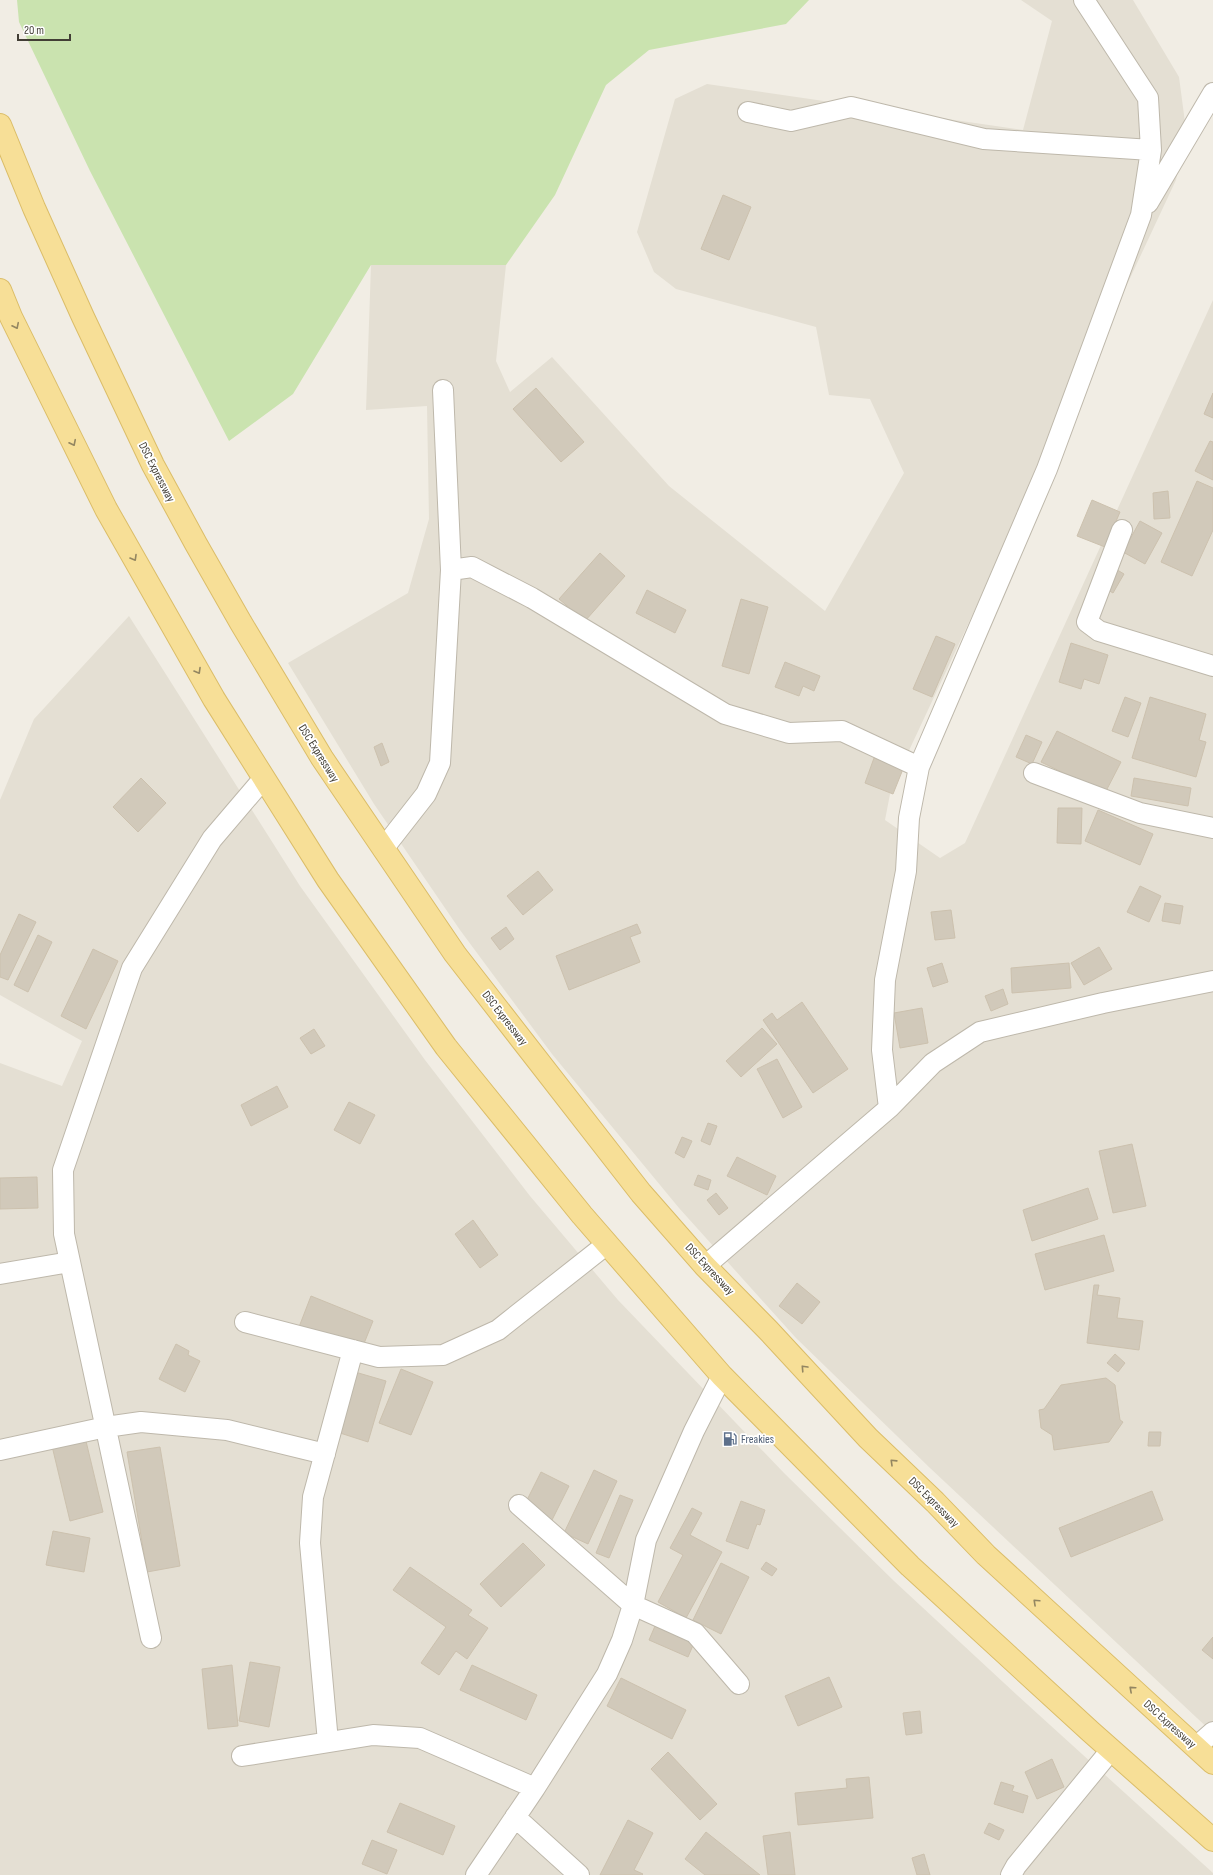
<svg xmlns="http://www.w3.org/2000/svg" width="1213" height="1875" viewBox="0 0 1213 1875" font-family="'Sofia Sans Condensed',sans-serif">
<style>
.residential{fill:#e4dfd3}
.green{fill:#cae3af}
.building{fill:#d1c9ba;stroke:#ccc1ae}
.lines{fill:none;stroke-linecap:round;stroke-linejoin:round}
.minor-casing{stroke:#beb8ab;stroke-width:22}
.primary-casing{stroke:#dbbd68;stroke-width:24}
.minor{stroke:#fff;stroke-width:20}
.primary{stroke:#f7df97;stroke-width:22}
.oneway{stroke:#938661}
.labels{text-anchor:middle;stroke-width:3.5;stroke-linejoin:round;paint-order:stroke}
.street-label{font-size:12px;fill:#423e35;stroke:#fff}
.service-label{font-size:12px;fill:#4e5e75;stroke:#fff;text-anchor:start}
</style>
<rect width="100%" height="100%" fill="#f1ede4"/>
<path class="residential" d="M1021 0H1133L1179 77 1186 130 1176 180 891 789 885 820 940 858 965 843 1213 300V1733L930 1468 796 1338 679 1208 552 1054 460 930 374 804 288 663 408 593 429 519 427 406 366 410 371 265H506L496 361 510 392 552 357 669 486 825 611 904 473 870 399 829 395 816 327 676 289 654 272 637 232 675 99 707 84 1023 130 1052 21Z
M129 616 300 886 425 1060 530 1196 618 1300 784 1473 894 1581 1017 1695 1213 1873V1875H0V1063L62 1086 82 1041 0 995V800L34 719Z"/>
<path class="green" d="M17 0H809L786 24 649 50 606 85 555 195 506 265H371L293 394 229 441 90 171 19 22Z"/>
<path class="building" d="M723 195 751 207 729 260 701 249Z
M536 388 584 442 561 462 513 409Z
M1213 393V418L1204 414Z
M1210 441 1213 442V480L1195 471Z
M1197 481 1213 488V530L1192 576 1161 562Z
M1168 491 1170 518 1154 519 1153 493Z
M1092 500 1120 512 1105 547 1077 536Z
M1140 521 1162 533 1145 564 1123 552Z
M600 553 625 576 585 621 559 599Z
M1114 568 1124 574 1113 593 1103 587Z
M647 590 686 610 675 633 636 613Z
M741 599 768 607 749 674 722 666Z
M936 636 955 644 932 697 913 689Z
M1071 643 1108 655 1099 684 1084 679 1081 689 1059 682Z
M785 662 820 676 814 691 803 686 799 696 775 687Z
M1125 697 1141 703 1128 737 1112 731Z
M1150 697 1206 714 1199 740 1206 742 1196 777 1132 758Z
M1057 731 1121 762 1105 793 1041 762Z
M1026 735 1042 742 1032 764 1016 757Z
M382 743 389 762 381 766 374 747Z
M874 758 903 769 893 794 865 783Z
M141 778 166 803 138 832 113 807Z
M1134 778 1191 788 1188 806 1131 796Z
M1058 808H1082L1081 844 1057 843Z
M1098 810 1153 834 1140 865 1085 841Z
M538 871 553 890 523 915 507 896Z
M1140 886 1161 896 1149 922 1127 912Z
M1165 903 1183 906 1180 924 1162 921Z
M951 910 955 938 935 940 931 912Z
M19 914 36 922 8 980 0 977V955Z
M637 924 641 933 630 937 640 962 569 990 556 956Z
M506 927 514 939 500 950 491 938Z
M38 935 52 942 28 992 14 985Z
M1099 947 1112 969 1084 985 1071 963Z
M93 949 118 961 86 1029 61 1016Z
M942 963 948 982 933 987 927 968Z
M1069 963 1071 988 1012 993 1011 968Z
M1003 989 1008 1004 991 1011 985 996Z
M802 1002 848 1069 813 1093 763 1020 772 1013 777 1020Z
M922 1008 928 1043 900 1048 894 1013Z
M762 1028 777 1044 741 1077 726 1061Z
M314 1029 325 1046 311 1054 300 1038Z
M777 1059 802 1107 783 1118 757 1069Z
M277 1086 288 1107 251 1126 241 1105Z
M349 1102 375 1115 360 1144 334 1130Z
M708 1123 717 1126 710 1145 701 1141Z
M682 1137 692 1141 684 1158 675 1153Z
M1132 1144 1146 1206 1113 1213 1099 1151Z
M737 1157 776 1176 767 1195 727 1176Z
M698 1175 711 1180 708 1190 694 1185Z
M37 1177 38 1208 0 1209V1178Z
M1088 1188 1098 1219 1032 1241 1023 1210Z
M716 1193 728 1208 719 1215 707 1200Z
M473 1220 498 1255 480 1268 455 1234Z
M1104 1235 1114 1271 1045 1290 1035 1254Z
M797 1283 820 1302 802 1324 779 1306Z
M1094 1285H1099L1097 1295 1120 1298 1117 1318 1143 1321 1139 1350 1087 1343Z
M311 1296 373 1321 361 1351 299 1327Z
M176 1344 189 1351 188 1355 200 1361 185 1392 159 1379Z
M1115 1354 1125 1363 1118 1372 1107 1363Z
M401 1369 433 1382 411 1435 379 1423Z
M355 1372 386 1381 368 1442 337 1432Z
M1106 1378 1115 1385 1120 1420 1123 1422 1109 1442 1054 1450 1052 1435 1041 1428 1039 1410 1044 1409 1061 1385Z
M1149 1432H1161L1160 1446H1148Z
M85 1437 103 1512 70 1521 52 1446Z
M160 1447 180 1566 147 1572 127 1452Z
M594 1470 617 1481 588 1544 564 1533Z
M541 1472 569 1486 552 1520 524 1506Z
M1152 1491 1163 1520 1071 1557 1059 1528Z
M620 1495 633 1500 609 1558 596 1553Z
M741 1501 765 1510 760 1525 757 1524 748 1549 726 1541Z
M692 1508 702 1513 690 1535 722 1552 686 1618 658 1602 683 1555 670 1548Z
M53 1531 90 1538 84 1572 46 1565Z
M523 1543 545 1565 501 1607 480 1584Z
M766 1562 777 1569 772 1576 761 1569Z
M721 1563 749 1577 721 1634 693 1620Z
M410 1567 472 1610 468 1615 488 1628 467 1659 456 1651 439 1675 421 1663 446 1627 393 1590Z
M655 1626 694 1643 688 1657 649 1640Z
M1213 1637V1659L1202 1650Z
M250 1662 280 1667 269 1727 239 1721Z
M232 1665 238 1726 208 1729 202 1669Z
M472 1665 537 1695 526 1720 460 1690Z
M829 1677 842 1707 798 1726 785 1696Z
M621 1678 686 1710 672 1739 607 1706Z
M920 1711 922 1733 906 1735 903 1713Z
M668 1752 717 1804 700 1820 651 1769Z
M1052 1759 1064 1787 1037 1799 1025 1772Z
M869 1777 873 1818 798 1825 795 1793 847 1788 846 1779Z
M1001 1782 1014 1786 1012 1791 1028 1796 1023 1813 994 1804Z
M400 1803 455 1826 443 1855 387 1832Z
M628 1820 653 1833 634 1870 643 1874 642 1875H600Z
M989 1823 1004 1830 999 1840 984 1833Z
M706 1832 760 1875H705L685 1859Z
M790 1832 795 1875H768L763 1836Z
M372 1840 397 1850 387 1874 362 1864Z
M924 1854 930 1875H917L912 1858Z"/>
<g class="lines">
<defs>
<path id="minor" d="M748 112 791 121 851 107 984 139 1151 150
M1148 203 1213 93
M1122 530 1087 622 1099 631 1213 666
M451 570 472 567 532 598 725 714 789 733 842 731 919 767
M1034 773 1140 813 1213 828
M383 849 426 794 440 763 451 570 443 390
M889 1108 882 1050 885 980 906 871 909 818 919 767 1047 469 1141 215 1151 150 1148 98 1084 0
M705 1266 889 1108 933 1063 980 1032 1103 1003 1213 981
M0 1274 70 1262
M245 1322 379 1357 443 1355 498 1330 607 1244
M0 1450 106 1427 141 1422 227 1430 325 1454
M519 1505 633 1605 695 1633 739 1684
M151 1638 64 1234 63 1170 132 968 212 839 264 778
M328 1742 310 1543 313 1497 353 1350
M1196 1747 1213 1732
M242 1756 373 1735 420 1738 535 1788
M515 1817 579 1875
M476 1875 535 1788 607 1674 622 1640 633 1605 646 1540 694 1431 722 1376
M1011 1875 1016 1866 1111 1750"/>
<path id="primary" d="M0 125 34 208 83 317 153 465 196 544 241 623 322 758 455 954 641 1193 705 1266 768 1330 868 1438 935 1502 986 1555 1213 1763
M0 290 11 317 106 509 214 699 328 880 446 1047 582 1215 722 1376 910 1566 1091 1732 1213 1840"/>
</defs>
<use href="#minor" class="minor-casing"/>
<use href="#primary" class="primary-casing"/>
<use href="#minor" class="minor"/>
<use href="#primary" class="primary"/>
</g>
<defs><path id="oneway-chevron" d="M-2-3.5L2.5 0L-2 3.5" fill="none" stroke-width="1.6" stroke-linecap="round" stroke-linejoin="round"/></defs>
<g class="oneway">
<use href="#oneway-chevron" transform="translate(16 326) rotate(64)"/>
<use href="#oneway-chevron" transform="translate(73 443) rotate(64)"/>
<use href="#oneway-chevron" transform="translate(134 558) rotate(60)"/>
<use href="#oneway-chevron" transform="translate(198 671) rotate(60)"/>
<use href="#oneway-chevron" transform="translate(804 1368) rotate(-133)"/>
<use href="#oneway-chevron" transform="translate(893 1462) rotate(-136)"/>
<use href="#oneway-chevron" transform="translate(1036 1602) rotate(-137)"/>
<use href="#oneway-chevron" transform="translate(1132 1689) rotate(-138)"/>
</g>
<defs>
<symbol id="fuel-bare" viewBox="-9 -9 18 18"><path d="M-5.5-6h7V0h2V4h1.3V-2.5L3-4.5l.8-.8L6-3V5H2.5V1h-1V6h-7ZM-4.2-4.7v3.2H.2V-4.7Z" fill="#5c6f8a" stroke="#fff" stroke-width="2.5" paint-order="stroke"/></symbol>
</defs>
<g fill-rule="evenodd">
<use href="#fuel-bare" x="720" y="1429" width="20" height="20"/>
</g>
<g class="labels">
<g class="street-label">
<text transform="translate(157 472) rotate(63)" y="4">DSC Expressway</text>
<text transform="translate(319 753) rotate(58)" y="4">DSC Expressway</text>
<text transform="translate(505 1018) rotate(52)" y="4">DSC Expressway</text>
<text transform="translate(710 1269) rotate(47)" y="4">DSC Expressway</text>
<text transform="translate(934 1502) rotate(45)" y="4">DSC Expressway</text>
<text transform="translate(1170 1724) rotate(42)" y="4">DSC Expressway</text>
</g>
<g class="service-label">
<text x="741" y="1443">Freakies</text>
</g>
</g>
<path d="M18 34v6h52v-6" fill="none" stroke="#423e35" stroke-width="2"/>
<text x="24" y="34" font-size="12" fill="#423e35" stroke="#ffffff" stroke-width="3" paint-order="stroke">20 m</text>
</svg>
